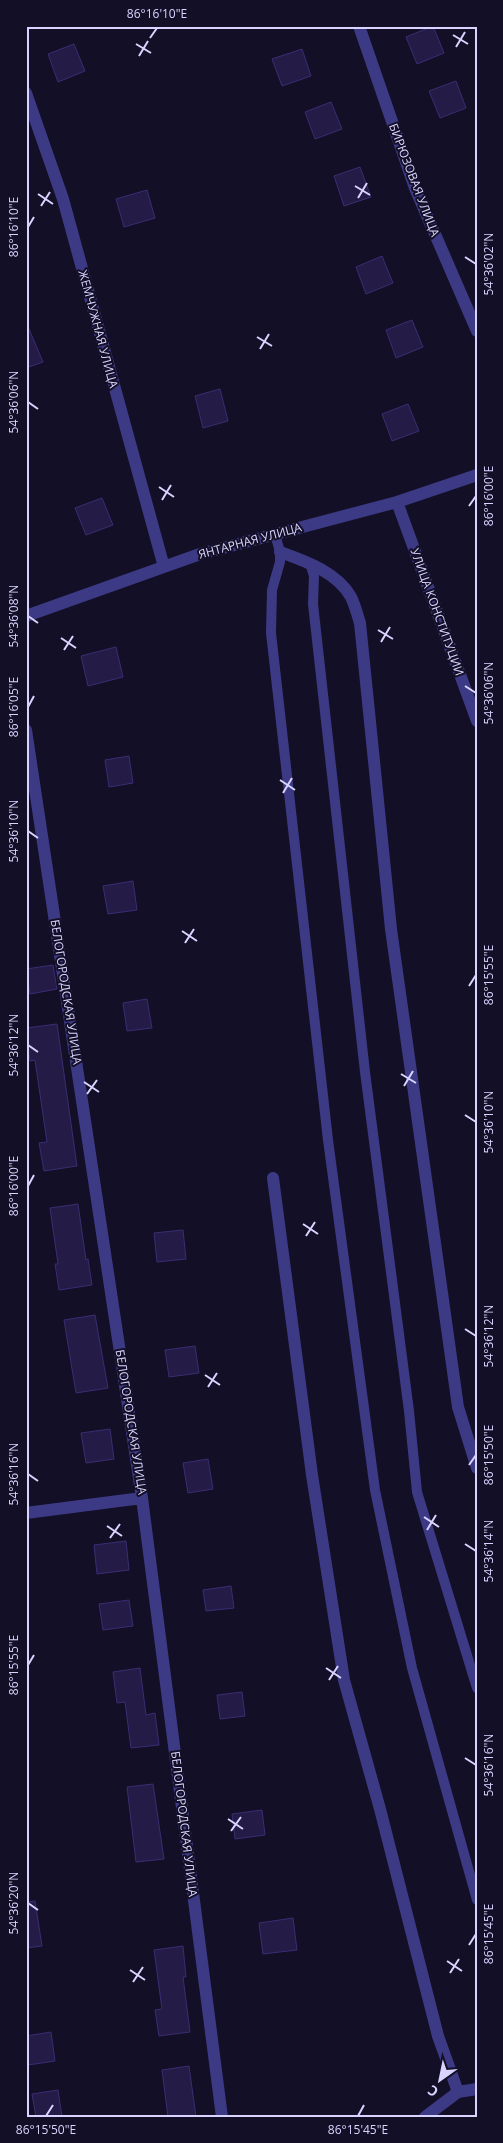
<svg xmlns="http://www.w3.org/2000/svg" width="503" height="2143" viewBox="0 0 503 2143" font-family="'Open Sans',sans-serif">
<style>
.building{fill:#241b47;stroke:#3b2d73}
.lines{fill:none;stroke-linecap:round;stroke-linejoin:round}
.service{stroke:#3d3a85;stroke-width:10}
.minor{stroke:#3d3a85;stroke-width:12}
.ticks{fill:none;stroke:#d9d4ff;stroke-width:2}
.labels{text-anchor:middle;stroke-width:4;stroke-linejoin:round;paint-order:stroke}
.street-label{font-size:12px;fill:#d9d4ff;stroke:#130f26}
.neatline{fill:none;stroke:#d9d4ff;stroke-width:2}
.ticks-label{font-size:12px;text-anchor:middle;fill:#d9d4ff}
</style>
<rect width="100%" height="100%" fill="#130f26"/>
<path class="building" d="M433 26 444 53 417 64 406 37Z
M74 44 85 71 58 82 48 54Z
M302 49 311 76 282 86 272 59Z
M456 81 466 108 440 118 429 91Z
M331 102 342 129 315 139 305 112Z
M360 167 371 197 344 206 334 176Z
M147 190 155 218 124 227 116 199Z
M382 256 393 283 366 294 356 267Z
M412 320 423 347 396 358 386 330Z
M26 322 43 362 26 368Z
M220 389 228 421 203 428 195 396Z
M408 404 419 431 392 441 382 414Z
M102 498 113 525 86 535 75 508Z
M116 647 123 677 88 686 81 656Z
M129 756 133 783 109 787 105 760Z
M133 881 137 910 108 914 103 886Z
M53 965 57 989 30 994 26 969Z
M147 999 152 1028 127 1031 123 1003Z
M57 1024 77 1166 44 1171 39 1143 47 1142 35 1060 30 1061 26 1028Z
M78 1204 86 1260 88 1259 92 1285 59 1290 55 1264H58L50 1208Z
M183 1230 186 1259 157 1262 154 1233Z
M95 1315 108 1388 76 1393 64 1320Z
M195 1346 199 1373 169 1377 165 1350Z
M110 1429 114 1459 86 1463 81 1433Z
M208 1459 213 1489 188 1493 183 1463Z
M126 1541 129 1570 97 1574 94 1545Z
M231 1586 234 1608 206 1611 203 1590Z
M129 1600 133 1626 103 1630 99 1604Z
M140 1668 146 1715 155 1713 159 1745 131 1748 125 1702 117 1703 113 1672Z
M242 1692 245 1716 220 1719 217 1695Z
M153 1784 164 1859 136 1862 127 1787Z
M262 1810 265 1835 235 1839 232 1814Z
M35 1901 42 1946 26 1948V1902Z
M293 1918 297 1950 263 1954 259 1923Z
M183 1946 186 1977H183L190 2032 159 2036 155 2010 162 2009 154 1950Z
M51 2032 55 2061 28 2065 26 2036Z
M189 2066 196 2117H168L162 2070Z
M58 2090 62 2117H36L32 2094Z"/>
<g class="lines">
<path class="service" d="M275 534 280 552V562L272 590 271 633 328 1140 375 1490 412 1668 477 1900
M310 563 314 576 313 604 365 1072 409 1411 417 1492 477 1688"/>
<path class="minor" d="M359 26 415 188 477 331
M26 93 63 199 164 567
M397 502 477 721
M280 552C305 561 337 572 351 597 355 605 357 614 360 623L391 929 458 1407 477 1468
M26 616 200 554 397 502 477 475
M26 730 142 1498 222 2117
M273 1178 312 1475 344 1680 380 1809 438 2036 458 2092 425 2117
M26 1513 142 1498
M458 2092 477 2089"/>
</g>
<path class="ticks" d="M453 35 468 44M150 38 157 28M136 44 151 53M456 47 465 32M139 56 148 41M355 186 370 195M38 194 53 204M358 198 367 183M41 206 50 192M28 227 34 217M465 257 476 264M257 337 272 346M260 349 269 334M28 402 38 409M159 487 174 497M162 500 171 485M469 506 476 496M28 616 38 623M378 630 393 639M61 638 76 648M381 642 390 627M64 650 73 636M465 686 476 693M28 707 34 696M280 780 295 790M283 793 292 778M28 831 38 838M182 931 197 941M185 943 194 929M469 986 476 975M28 1045 38 1052M401 1074 416 1083M84 1082 99 1092M404 1086 413 1071M87 1094 97 1080M465 1115 476 1122M28 1186 34 1175M303 1224 318 1234M306 1236 315 1222M465 1329 476 1336M205 1375 220 1385M208 1387 217 1373M469 1465 476 1455M28 1474 38 1481M424 1517 439 1527M107 1526 122 1536M427 1530 436 1515M110 1538 120 1524M465 1544 476 1551M28 1665 34 1655M326 1668 341 1678M329 1680 338 1666M465 1758 476 1765M228 1819 243 1829M231 1831 241 1817M28 1903 38 1910M469 1945 476 1934M447 1961 462 1971M130 1970 145 1980M450 1973 459 1959M133 1982 143 1967M46 2116 53 2105M358 2116 364 2105"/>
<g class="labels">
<g class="street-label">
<text transform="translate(414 180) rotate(69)" y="4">БИРЮЗОВАЯ УЛИЦА</text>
<text transform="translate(98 329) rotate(75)" y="4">ЖЕМЧУЖНАЯ УЛИЦА</text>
<text transform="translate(250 541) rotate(-15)" y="4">ЯНТАРНАЯ УЛИЦА</text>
<text transform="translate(437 612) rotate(70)" y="4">УЛИЦА КОНСТИТУЦИИ</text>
<text transform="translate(66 992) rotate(81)" y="4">БЕЛОГОРОДСКАЯ УЛИЦА</text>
<text transform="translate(131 1422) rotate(81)" y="4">БЕЛОГОРОДСКАЯ УЛИЦА</text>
<text transform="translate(184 1824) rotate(83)" y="4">БЕЛОГОРОДСКАЯ УЛИЦА</text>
</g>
</g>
<rect width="503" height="2143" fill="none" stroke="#130f26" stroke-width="55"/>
<g transform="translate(440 2080) rotate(213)" stroke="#130f26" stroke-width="4" paint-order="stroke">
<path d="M0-4L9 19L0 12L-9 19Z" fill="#d9d4ff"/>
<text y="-8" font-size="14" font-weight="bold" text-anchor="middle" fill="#d9d4ff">С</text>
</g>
<rect x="28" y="28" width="448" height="2088" class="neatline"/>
<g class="ticks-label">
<text x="157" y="18">86°16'10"E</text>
<text transform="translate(14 227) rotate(-90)" y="4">86°16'10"E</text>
<text transform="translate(489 264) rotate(-90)" y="4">54°36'02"N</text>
<text transform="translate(14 402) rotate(-90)" y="4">54°36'06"N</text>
<text transform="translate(489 496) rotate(-90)" y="4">86°16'00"E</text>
<text transform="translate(14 616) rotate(-90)" y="4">54°36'08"N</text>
<text transform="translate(489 693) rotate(-90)" y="4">54°36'06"N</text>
<text transform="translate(14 707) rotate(-90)" y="4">86°16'05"E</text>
<text transform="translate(14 831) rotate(-90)" y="4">54°36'10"N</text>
<text transform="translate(489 975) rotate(-90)" y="4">86°15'55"E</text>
<text transform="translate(14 1045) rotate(-90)" y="4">54°36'12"N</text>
<text transform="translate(489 1122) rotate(-90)" y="4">54°36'10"N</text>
<text transform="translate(14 1186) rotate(-90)" y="4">86°16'00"E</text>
<text transform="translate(489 1336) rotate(-90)" y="4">54°36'12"N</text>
<text transform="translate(489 1455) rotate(-90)" y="4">86°15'50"E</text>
<text transform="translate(14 1474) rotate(-90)" y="4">54°36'16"N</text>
<text transform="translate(489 1551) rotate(-90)" y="4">54°36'14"N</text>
<text transform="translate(14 1665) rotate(-90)" y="4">86°15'55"E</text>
<text transform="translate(489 1765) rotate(-90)" y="4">54°36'16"N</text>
<text transform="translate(14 1903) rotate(-90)" y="4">54°36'20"N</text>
<text transform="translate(489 1934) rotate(-90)" y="4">86°15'45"E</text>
<text x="46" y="2134">86°15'50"E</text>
<text x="358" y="2134">86°15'45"E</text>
</g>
</svg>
